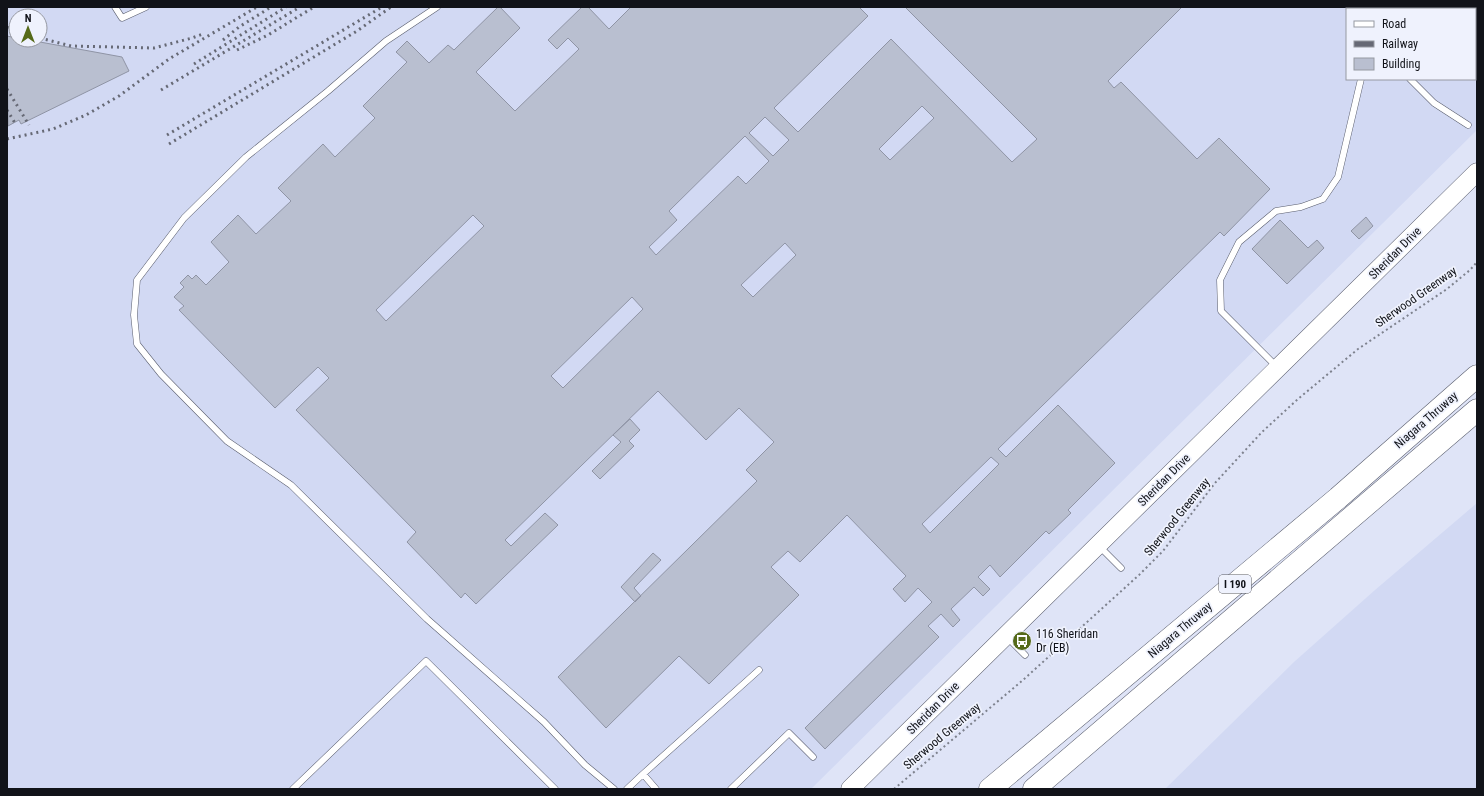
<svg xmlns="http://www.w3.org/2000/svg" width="1484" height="796" viewBox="0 0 1484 796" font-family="'Roboto Condensed',sans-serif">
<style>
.built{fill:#d2d9f3;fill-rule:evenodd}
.building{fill:#b9bfd0;stroke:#8f94a5;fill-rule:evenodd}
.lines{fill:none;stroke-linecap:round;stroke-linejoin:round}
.service-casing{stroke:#595d6d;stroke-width:7}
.secondary-casing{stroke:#595d6d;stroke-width:19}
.motorway-casing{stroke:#595d6d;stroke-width:23}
.path{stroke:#7e828e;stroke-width:2;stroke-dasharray:2 3;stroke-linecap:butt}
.service{stroke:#fff;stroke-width:6}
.secondary{stroke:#fff;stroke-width:18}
.motorway{stroke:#fff;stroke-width:22}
.rail{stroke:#666975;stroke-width:3;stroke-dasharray:2 4;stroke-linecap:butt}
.labels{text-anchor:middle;stroke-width:3.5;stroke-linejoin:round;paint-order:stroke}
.shield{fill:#eff2fd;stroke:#54565d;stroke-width:1}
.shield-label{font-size:11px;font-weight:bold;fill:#111319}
.street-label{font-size:12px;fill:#111319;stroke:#eff2fd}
.poi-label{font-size:12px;fill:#111319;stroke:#eff2fd;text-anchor:start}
</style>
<rect width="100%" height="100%" fill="#dfe4f7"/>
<path class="built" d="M7 7H1477V130L811 789H7ZM1347 9H1475V79H1347ZM16 16H40V40H16Z
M1477 503V789H1165L1294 662 1375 590Z"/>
<path class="building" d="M498 7H500L520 28 476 72 515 111 579 49 568 38 557 49 548 40 582 7H588L609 29 631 7H859L868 16 774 108 798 132 891 39 1012 162 1037 139 905 7H1182L1108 81 1114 88 1121 82 1197 159 1219 138 1270 189 1224 236 1220 232 998 449 1006 457 1058 405 1115 463 1068 510 1071 513 1049 534 1046 531 1000 577 990 565 978 577 990 589 983 596 974 587 951 609 960 620 953 627 941 614 928 626 939 637 825 749 805 728 932 602 918 588 905 602 893 589 906 576 847 515 800 562 788 551 771 567 799 595 709 684 679 656 606 728 558 677 757 481 746 470 774 442 739 408 706 440 658 391 505 540 511 546 545 513 558 525 476 604 465 593 461 598 407 542 416 532 296 410 329 378 318 367 275 408 179 310 184 306 174 297 184 287 180 283 188 275 192 279 196 275 206 285 229 262 211 242 238 215 256 234 291 201 278 188 323 144 335 157 375 118 363 106 407 62 396 52 407 41 429 63 448 45 454 50ZM922 106 934 118 890 160 879 149ZM765 117 789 140 773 156 749 133ZM745 136 769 161 746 184 738 176 656 255 649 247 677 220 669 211ZM473 215 484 226 386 321 376 310ZM785 243 796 255 753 297 741 285ZM632 297 643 309 563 388 551 376ZM991 457 999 464 930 533 922 524Z
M7 36 16 38V40H29L122 57 129 71 21 124 19 120 8 126Z
M1366 217 1373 226 1359 239 1351 231Z
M1280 220 1308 248 1317 240 1324 248 1287 284 1252 249Z
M630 419 640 430 629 441 634 446 600 479 592 471 621 442 613 435Z
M653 553 661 560 634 588 641 596 635 602 621 587Z"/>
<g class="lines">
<defs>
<path id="service" d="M115 7 122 18 146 7
M437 7 386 41 328 91 246 157 184 218 137 280 134 315 137 344 161 374 227 441 291 485 427 619 544 722 585 765 614 789
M1350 7 1352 9
M1410 79 1434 103 1468 125
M1277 367 1221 311 1220 280 1239 242 1276 211 1301 207 1323 199 1338 177 1361 79
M1099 546 1121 568
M1007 637 1025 655
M643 774 759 670
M293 789 426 661 555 789
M627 789 643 774 656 789
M731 789 789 733 813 757"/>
<path id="secondary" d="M850 789 1477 172"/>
<path id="motorway" d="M990 789 1338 498 1477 376
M1034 789 1477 410"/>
</defs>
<use href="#service" class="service-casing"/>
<use href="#secondary" class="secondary-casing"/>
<use href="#motorway" class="motorway-casing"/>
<path class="path" d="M894 789 1023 680 1139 575 1163 551 1215 483 1262 432 1298 399 1358 349 1447 289 1470 270 1477 262"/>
<use href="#service" class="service"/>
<use href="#secondary" class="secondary"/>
<use href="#motorway" class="motorway"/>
<path class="rail" d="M7 27 16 31
M40 38 71 46 154 48 192 38 203 34
M223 40 239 27 271 7
M237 50 268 35 314 7
M194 64 286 7
M7 89 29 125
M161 90 300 7
M7 110 15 123
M167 135 382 7
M7 139 53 129 86 115 119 96 169 59 257 7
M169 144 357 31 391 7"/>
</g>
<defs>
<symbol id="bus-disc" viewBox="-11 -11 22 22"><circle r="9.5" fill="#556a19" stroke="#eff2fd"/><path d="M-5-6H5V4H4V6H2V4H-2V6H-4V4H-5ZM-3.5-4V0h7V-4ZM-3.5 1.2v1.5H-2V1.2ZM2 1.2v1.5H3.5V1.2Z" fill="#fff"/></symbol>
</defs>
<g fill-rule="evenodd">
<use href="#bus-disc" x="1011" y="630" width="22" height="22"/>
</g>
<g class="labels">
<rect class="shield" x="1219" y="575" width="32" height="18" rx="3"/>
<g class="shield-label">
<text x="1235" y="588">I 190</text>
</g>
<g class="street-label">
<text transform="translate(1395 253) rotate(-45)" y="4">Sheridan Drive</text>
<text transform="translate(1416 297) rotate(-35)" y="4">Sherwood Greenway</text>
<text transform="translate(1426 420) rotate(-41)" y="4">Niagara Thruway</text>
<text transform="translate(1164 480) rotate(-45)" y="4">Sheridan Drive</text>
<text transform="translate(1177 517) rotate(-51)" y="4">Sherwood Greenway</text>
<text transform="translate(1180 630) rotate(-40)" y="4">Niagara Thruway</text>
<text transform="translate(933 708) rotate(-45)" y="4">Sheridan Drive</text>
<text transform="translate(942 736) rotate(-40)" y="4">Sherwood Greenway</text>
</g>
<g class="poi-label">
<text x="1036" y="638">116 Sheridan<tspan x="1036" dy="14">Dr (EB)</tspan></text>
</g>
</g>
<rect width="1484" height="796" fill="none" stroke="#111319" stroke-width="16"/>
<rect x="1346" y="8" width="130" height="72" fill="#eff2fd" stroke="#9699a2"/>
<rect x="1354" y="21" width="20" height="6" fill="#ffffff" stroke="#9699a2"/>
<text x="1382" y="28" font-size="12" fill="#111319">Road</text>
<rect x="1354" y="41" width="20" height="6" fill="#666975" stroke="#9699a2"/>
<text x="1382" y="48" font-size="12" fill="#111319">Railway</text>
<rect x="1354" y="58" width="20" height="12" fill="#b9bfd0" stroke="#9699a2"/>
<text x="1382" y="68" font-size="12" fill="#111319">Building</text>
<g transform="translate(28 28)"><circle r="19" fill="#eff2fd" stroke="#9699a2"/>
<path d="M0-3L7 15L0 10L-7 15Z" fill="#556a19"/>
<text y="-6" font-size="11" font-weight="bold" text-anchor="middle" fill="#111319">N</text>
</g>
</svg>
